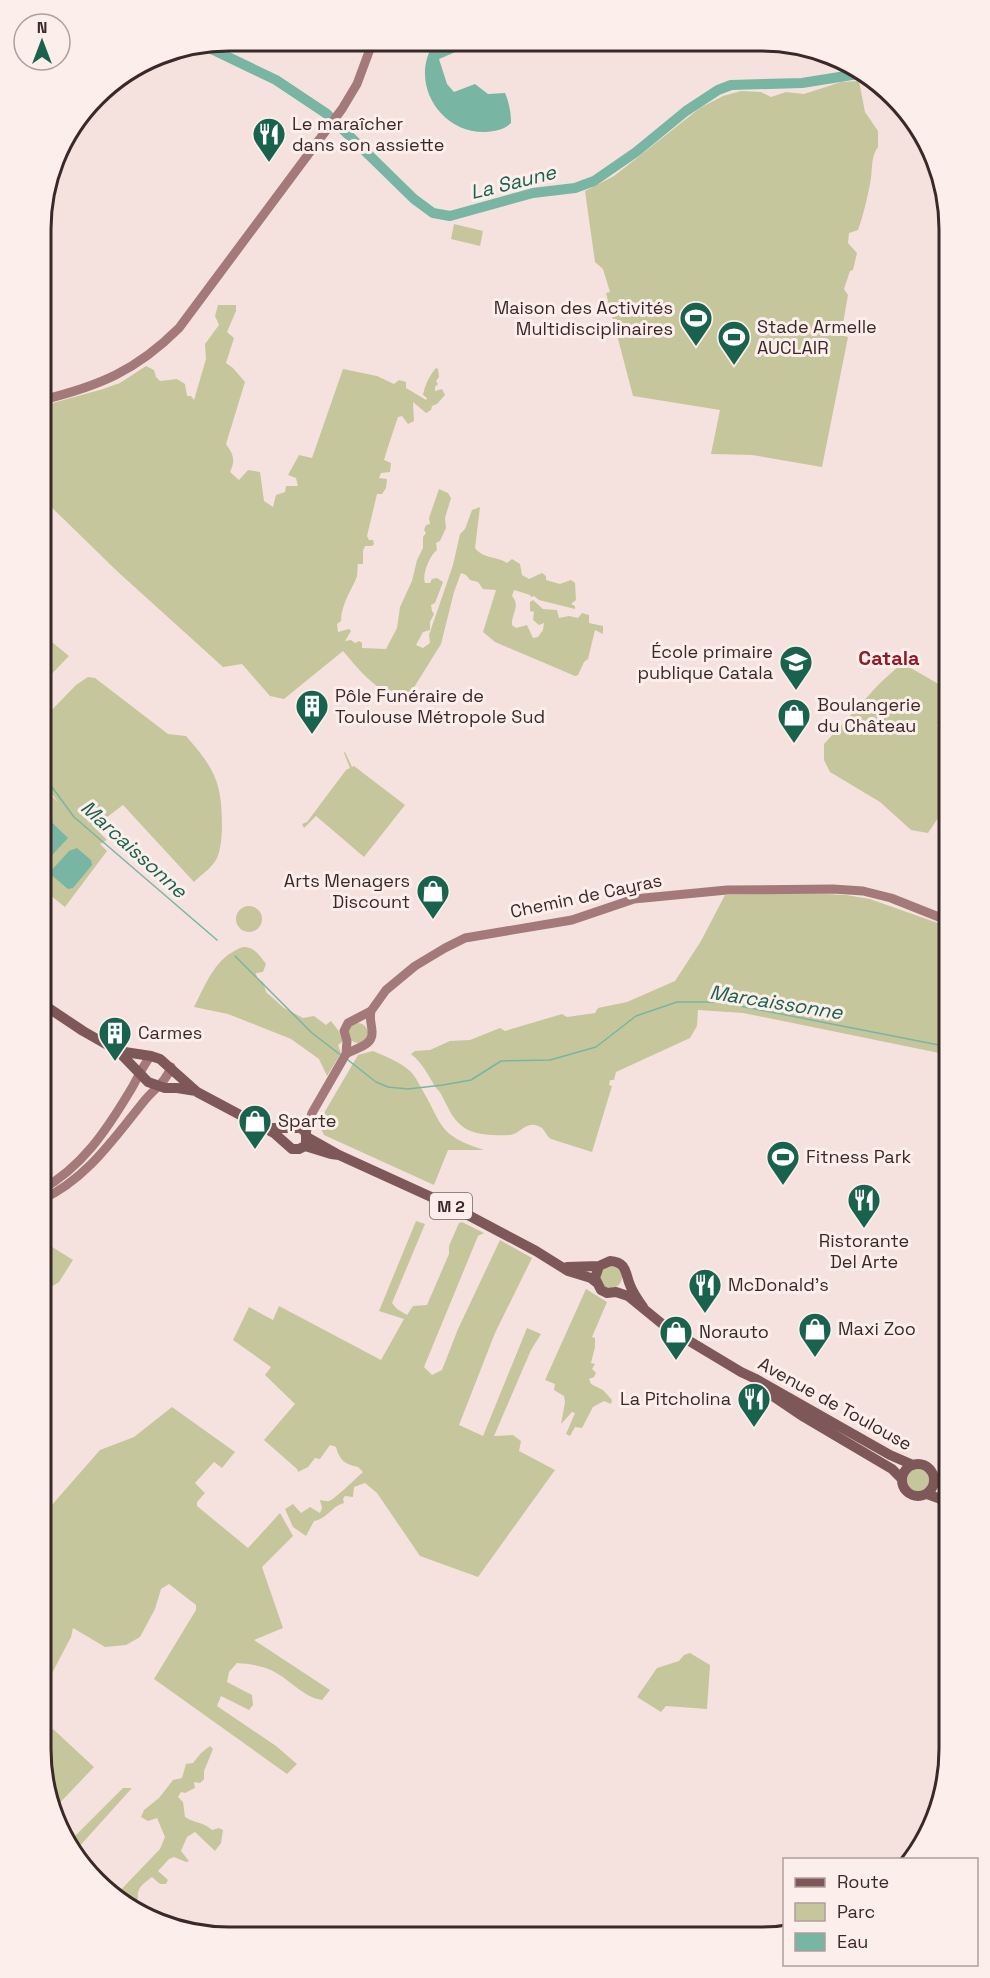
<svg xmlns="http://www.w3.org/2000/svg" width="990" height="1978" viewBox="0 0 990 1978" font-family="'Space Grotesk',sans-serif">
<style>
.green{fill:#c6c69c}
.water{fill:#79b5a3}
.lines{fill:none;stroke-linecap:round;stroke-linejoin:round}
.stream{stroke:#79b5a3;stroke-width:1.5}
.river{stroke:#79b5a3;stroke-width:10}
.secondary{stroke:#a37a79;stroke-width:9}
.primary{stroke:#7e5859;stroke-width:10}
.labels{text-anchor:middle;stroke-width:6;stroke-linejoin:round;paint-order:stroke}
.shield{fill:#fceeeb;stroke:#756463;stroke-width:1.5}
.shield-label{font-size:16px;font-weight:bold;fill:#3b2929}
.poi-label{font-size:18px;fill:#3b2929;stroke:#fceeeb;text-anchor:start}
.street-label{font-size:18px;fill:#3b2929;stroke:#fceeeb}
.water-label{font-size:20px;font-style:italic;fill:#19624e;stroke:#fceeeb}
.neighbourhood-label{font-size:20px;font-weight:bold;fill:#931925;stroke:#fceeeb}
.rim{fill:none;stroke:#3b2929;stroke-width:3}
</style>
<rect width="100%" height="100%" fill="#f5e2de"/>
<path class="green" d="M859 81 865 112 878 131V147C870 157 873 172 870 184 867 199 863 216 858 230L849 233 848 243 857 253 853 270 850 271 844 289 848 295 841 335 848 337 822 467 752 455 711 454 720 410 633 396 606 293 610 292 603 269 595 262 585 191 614 176 700 108 723 96 741 91 761 92 771 97 786 92 804 94 841 82Z
M454 224 483 231 480 246 451 239Z
M218 305H236V311L227 332 234 338 226 363 233 368 245 382 226 444C233 454 236 460 230 472L239 480 248 470 260 472 264 501 273 507 276 495 285 492 286 486H298L296 478 288 475 299 455 312 458 343 369 377 376 394 384 399 380 406 382V388L426 400 427 398 423 395C425 385 429 376 436 368L438 369 439 377 436 381 438 384 435 387V391L442 389 445 395 437 404 432 406 431 410 426 413 413 402 414 421 408 424 402 416 398 417C393 432 388 446 384 460L391 463 390 472 381 473 379 478 387 479 386 488 382 494H377L367 536 369 540H373L374 544 372 546H365L363 551V564H358C357 569 358 575 356 579 350 592 341 606 341 621L337 624 338 632 349 629 351 631 345 641 351 640 355 643 359 641 362 643V648L386 649 397 628 400 607 412 581 417 560 423 548V537L426 533 424 530 426 525 430 524 429 518 439 489 448 493 451 498 445 518 446 528 440 541 436 543 437 550C429 556 422 575 425 583H430L432 579 437 578 443 582 435 603 431 605 432 611 434 614 430 622V630L423 632 416 645 423 648 430 643 429 635 453 565 460 534 465 529 472 510 480 507 475 548C483 559 497 556 507 563L512 559 520 564 522 575 529 579 542 573 546 576V580L560 584 571 580 575 583 576 600 571 604 575 606V609L539 600 534 596 531 597 530 595 514 590 512 596C521 606 511 614 512 625L516 628 527 625 533 638 538 637 543 630 544 623 539 625 533 620 534 612 530 611V602L533 600 543 609 557 610 559 618 569 616 578 618 582 613 589 615V623L603 626V634L595 630 588 659 584 662 578 675 575 676 495 642 483 632 496 590 483 589 478 582 470 580 466 575 461 573 454 592 441 644 413 689C390 711 356 666 343 651L284 699 270 696 242 664 223 667 118 572 42 498V406L103 389 120 383 146 366 154 370 156 377 160 381 177 379 185 384 187 396H191L194 400 206 359 205 344 219 325 215 316Z
M42 634 69 656 42 684Z
M902 663 949 690V713L944 711 937 726 949 732V795L945 794 940 804V815L928 833 911 830 880 802 830 772 824 760V744L879 684Z
M88 677 95 678 168 734 186 736C214 768 222 782 222 825 222 835 221 849 217 858 213 867 201 875 194 882L123 805 94 827 107 840 100 844 107 851 65 907 41 888V786L58 802 41 780 42 720 76 685Z
M345 752 352 767 354 766 405 805 364 857 316 816 304 828 302 824 307 822 346 770 350 768 344 753Z
M806 893 846 895 870 899 949 927V1055L743 1013 698 1010 697 1026 690 1038 616 1072 614 1080H610L609 1085 612 1086 592 1152 551 1139C545 1135 545 1128 538 1126 525 1121 521 1134 510 1135 498 1136 479 1135 468 1130 453 1122 449 1109 441 1094 439 1090 435 1088 433 1083 426 1071 422 1063 411 1054L415 1051 430 1050 450 1041 470 1040 500 1028 505 1031 562 1014 567 1017 595 1013 598 1008 627 1002 675 981 701 941 725 895Z
M236 919a13 13 0 1 1 26 0a13 13 0 1 1-26 0Z
M243 947C255 947 259 955 266 964L263 972 256 973 257 979 263 982 266 992 284 1008 303 1018 314 1016 326 1025 331 1021 338 1030 343 1041 338 1045 341 1053 327 1076 319 1059 291 1039 228 1014 194 1007C207 982 215 957 243 947Z
M348 1033a10 10 0 1 1 20 0a10 10 0 1 1-20 0Z
M373 1051C385 1056 400 1062 410 1071 416 1077 419 1084 423 1091 444 1128 439 1135 484 1150H448L434 1185 324 1135 320 1127V1120L358 1055Z
M416 1221 425 1224 392 1303 397 1309 407 1315 413 1306 427 1305 449 1254V1246L459 1223 462 1222 484 1233 478 1236 424 1367 432 1375 442 1370 458 1329 500 1240 532 1258 495 1333 459 1425 483 1436 527 1328 541 1334 531 1350 494 1436 513 1435 521 1441 519 1451 555 1470 478 1577 420 1556 377 1493 365 1483 354 1487 353 1497 345 1496 343 1499 344 1503C332 1506 327 1519 314 1521L306 1536 293 1527 285 1509 293 1504 301 1513 310 1507 320 1513 322 1508 320 1500C323 1500 326 1502 329 1501 335 1499 355 1479 363 1472L358 1467C346 1465 339 1460 336 1447L330 1445 320 1459 315 1458 308 1467 298 1472 297 1469 264 1440 295 1404 265 1375 271 1367 233 1340 249 1307 273 1320 279 1306 381 1360 404 1319 379 1311Z
M41 1240 73 1260 59 1282 44 1291 41 1290Z
M600 1277a11 11 0 1 1 22 0a11 11 0 1 1-22 0Z
M586 1289 607 1302 592 1337 595 1338V1347L591 1363 595 1364 592 1369 596 1373 594 1377 589 1379 591 1384 603 1390 612 1400 611 1404 604 1401 593 1407 582 1428 575 1427 570 1436 566 1434 575 1413 572 1412 561 1424 565 1402 564 1396 554 1390 555 1384 545 1380Z
M172 1407 235 1452 222 1468 214 1462 195 1483 205 1493 197 1502V1506L248 1548 280 1513 293 1536 262 1567 283 1628 254 1640 330 1690 322 1700C304 1697 293 1683 278 1674 266 1666 251 1664 237 1663L229 1672 227 1682 252 1695 253 1705 249 1710 221 1696 217 1706 276 1746 297 1764 287 1774 154 1679 196 1610V1605L169 1584 161 1589 155 1609 140 1637 126 1645 105 1647 73 1628 71 1637 41 1694V1533L49 1520 51 1506 100 1450 134 1437Z
M907 1480a11 11 0 1 1 22 0a11 11 0 1 1-22 0Z
M690 1653 710 1665 707 1709 666 1706 661 1712 637 1697 657 1668 679 1661 684 1655Z
M53 1729 94 1767 52 1811 41 1744 44 1746Z
M210 1746 213 1749 204 1771V1779L200 1783 194 1782 195 1788 185 1793 181 1792 178 1797 183 1802 185 1817C194 1823 204 1822 212 1830L219 1828 223 1830 221 1843 215 1851 195 1832 187 1837 181 1851 189 1861 186 1862 174 1857 169 1859 158 1871 168 1880 166 1884H160L152 1877C144 1883 136 1888 138 1899L129 1906 114 1897 160 1849 165 1837 157 1818 148 1821 141 1817 144 1810 159 1798 173 1780 182 1778 186 1764 193 1763 201 1753Z
M123 1788H132L77 1849 71 1840Z"/>
<path class="water" d="M435 42H467L468 45 465 48 439 59 447 84 454 92 475 84 488 94 505 93C509 102 511 113 511 123 504 130 495 131 485 132 439 133 408 80 435 42Z
M41 812 68 838 42 866H41Z
M77 848 91 860 92 865 73 888 68 889 49 873 69 851Z"/>
<g class="lines">
<path class="stream" d="M41 772 74 817 217 940
M235 956 312 1033 342 1056
M348 1060 376 1082 388 1087 408 1089 443 1085 471 1080 501 1061 550 1060 596 1047 636 1016 677 1002H720L949 1047"/>
<path class="river" d="M203 45 276 80 327 114 414 199 433 213 450 216 533 193 575 188 594 181 636 152 686 111 718 90 731 85 802 83 858 74"/>
<path class="secondary" d="M42 400C99 386 136 371 179 328L342 109 357 84 373 41
M346 1054C355 1048 373 1046 372 1032 372 1024 369 1020 371 1011
M306 1133 312 1113 346 1054 347 1041 344 1031 348 1023 371 1011 386 990 415 966 445 948 465 938 572 920 634 899 727 890 833 889 863 891 891 898 949 921
M41 1190C82 1167 106 1131 130 1091 137 1080 142 1066 151 1056
M41 1200C87 1179 114 1138 145 1100 155 1088 166 1082 171 1067"/>
<path class="primary" d="M41 1003 83 1031 118 1051 151 1056 160 1059 197 1092 274 1133 292 1149H299L305 1146 331 1154 339 1155
M118 1051 148 1082 165 1088H177L196 1091
M269 1128H301L306 1133V1143
M307 1137 339 1155 451 1206 536 1251 568 1271 591 1278 596 1282
M567 1267 599 1266
M643 1307C638 1300 633 1293 630 1285 625 1273 627 1262 610 1261L599 1266 595 1278 601 1290 607 1293 616 1292 628 1296 666 1327 741 1372 756 1379 890 1455 913 1465
M767 1392 804 1417 892 1469 902 1479
M902 1480a16 16 0 1 1 32 0a16 16 0 1 1-32 0Z
M935 1479 949 1491
M927 1494 949 1502"/>
</g>
<defs>
<symbol id="restaurant-pin" viewBox="-11 -11 22 30"><path d="M0 17L-7.5 6A9.5 9.5 0 1 1 7.5 6Z" fill="#19624e" stroke="#fceeeb"/><path d="M-5-6h1v4h1v-4h1v4h1v-4h1v5L-1.5 .5V6h-2V.5L-5-1ZM5-6V6H3V1.5H1.5Q1.5-4 5-6Z" fill="#fff"/></symbol>
<symbol id="stadium-pin" viewBox="-11 -11 22 30"><path d="M0 17L-7.5 6A9.5 9.5 0 1 1 7.5 6Z" fill="#19624e" stroke="#fceeeb"/><path d="M0-5a6.5 5 0 1 0 0 10a6.5 5 0 1 0 0-10ZM-3.5-1.8h7v3.6h-7Z" fill="#fff"/></symbol>
<symbol id="school-pin" viewBox="-11 -11 22 30"><path d="M0 17L-7.5 6A9.5 9.5 0 1 1 7.5 6Z" fill="#19624e" stroke="#fceeeb"/><path d="M0-5L7-2L0 1L-7-2ZM-4 1L0 2.5L4 1V4Q0 6-4 4Z" fill="#fff"/></symbol>
<symbol id="building-pin" viewBox="-11 -11 22 30"><path d="M0 17L-7.5 6A9.5 9.5 0 1 1 7.5 6Z" fill="#19624e" stroke="#fceeeb"/><path d="M-4-6H4V6H1V3H-1V6H-4ZM-2.5-4.3h1.7v1.8h-1.7ZM.8-4.3h1.7v1.8H.8ZM-2.5-1h1.7V.8h-1.7ZM.8-1h1.7V.8H.8Z" fill="#fff"/></symbol>
<symbol id="shop-pin" viewBox="-11 -11 22 30"><path d="M0 17L-7.5 6A9.5 9.5 0 1 1 7.5 6Z" fill="#19624e" stroke="#fceeeb"/><path d="M-5-2.5h2.3a2.7 3.5 0 0 1 5.4 0H5L5.5 6h-11ZM-1.5-2.5h3a1.5 2.3 0 0 0-3 0Z" fill="#fff"/></symbol>
</defs>
<g fill-rule="evenodd">
<use href="#restaurant-pin" x="250" y="115" width="38" height="52"/>
<use href="#stadium-pin" x="677" y="299" width="38" height="52"/>
<use href="#stadium-pin" x="715" y="318" width="38" height="52"/>
<use href="#school-pin" x="777" y="643" width="38" height="52"/>
<use href="#building-pin" x="293" y="687" width="38" height="52"/>
<use href="#shop-pin" x="775" y="696" width="38" height="52"/>
<use href="#shop-pin" x="414" y="872" width="38" height="52"/>
<use href="#building-pin" x="96" y="1014" width="38" height="52"/>
<use href="#shop-pin" x="236" y="1102" width="38" height="52"/>
<use href="#stadium-pin" x="764" y="1138" width="38" height="52"/>
<use href="#restaurant-pin" x="845" y="1181" width="38" height="52"/>
<use href="#restaurant-pin" x="686" y="1266" width="38" height="52"/>
<use href="#shop-pin" x="796" y="1310" width="38" height="52"/>
<use href="#shop-pin" x="657" y="1313" width="38" height="52"/>
<use href="#restaurant-pin" x="735" y="1380" width="38" height="52"/>
</g>
<g class="labels">
<rect class="shield" x="430" y="1193" width="42" height="26" rx="4.5"/>
<g class="shield-label">
<text x="451" y="1212">M 2</text>
</g>
<g class="poi-label">
<text x="292" y="130">Le maraîcher<tspan x="292" dy="21">dans son assiette</tspan></text>
<text x="673" y="314" text-anchor="end">Maison des Activités<tspan x="673" dy="21">Multidisciplinaires</tspan></text>
<text x="757" y="333">Stade Armelle<tspan x="757" dy="21">AUCLAIR</tspan></text>
<text x="773" y="658" text-anchor="end">École primaire<tspan x="773" dy="21">publique Catala</tspan></text>
<text x="335" y="702">Pôle Funéraire de<tspan x="335" dy="21">Toulouse Métropole Sud</tspan></text>
<text x="817" y="711">Boulangerie<tspan x="817" dy="21">du Château</tspan></text>
<text x="410" y="887" text-anchor="end">Arts Menagers<tspan x="410" dy="21">Discount</tspan></text>
<text x="138" y="1039">Carmes</text>
<text x="278" y="1127">Sparte</text>
<text x="806" y="1163">Fitness Park</text>
<text x="864" y="1247" text-anchor="middle">Ristorante<tspan x="864" dy="21">Del Arte</tspan></text>
<text x="728" y="1291">McDonald's</text>
<text x="838" y="1335">Maxi Zoo</text>
<text x="699" y="1338">Norauto</text>
<text x="731" y="1405" text-anchor="end">La Pitcholina</text>
</g>
<g class="street-label">
<text transform="translate(586 896) rotate(-12)" y="6">Chemin de Cayras</text>
<text transform="translate(835 1404) rotate(29)" y="6">Avenue de Toulouse</text>
</g>
<g class="water-label">
<text transform="translate(513 182) rotate(-14)" y="7">La Saune</text>
<text transform="translate(134 849) rotate(42)" y="7">Marcaissonne</text>
<text transform="translate(776 1002) rotate(9)" y="7">Marcaissonne</text>
</g>
<g class="neighbourhood-label">
<text x="889" y="665">Catala</text>
</g>
</g>
<path d="M0 0H990V1978H0ZM229 51H761A178 178 0 0 1 939 229V1749A178 178 0 0 1 761 1927H229A178 178 0 0 1 51 1749V229A178 178 0 0 1 229 51Z" fill="#fceeeb" fill-rule="evenodd"/>
<path class="rim" d="M229 51H761A178 178 0 0 1 939 229V1749A178 178 0 0 1 761 1927H229A178 178 0 0 1 51 1749V229A178 178 0 0 1 229 51Z"/>
<rect x="783" y="1858" width="195" height="108" fill="#fceeeb" stroke="#af9f9d" stroke-width="1.5"/>
<rect x="795" y="1878" width="30" height="9" fill="#7e5859" stroke="#af9f9d" stroke-width="1.5"/>
<text x="837" y="1888" font-size="18" fill="#3b2929">Route</text>
<rect x="795" y="1903" width="30" height="18" fill="#c6c69c" stroke="#af9f9d" stroke-width="1.5"/>
<text x="837" y="1918" font-size="18" fill="#3b2929">Parc</text>
<rect x="795" y="1933" width="30" height="18" fill="#79b5a3" stroke="#af9f9d" stroke-width="1.5"/>
<text x="837" y="1948" font-size="18" fill="#3b2929">Eau</text>
<g transform="translate(42 42)"><circle r="28" fill="#fceeeb" stroke="#af9f9d" stroke-width="1.5"/>
<path d="M0-4.5L10 22L0 15L-10 22Z" fill="#19624e"/>
<text y="-9" font-size="16" font-weight="bold" text-anchor="middle" fill="#3b2929">N</text>
</g>
</svg>
